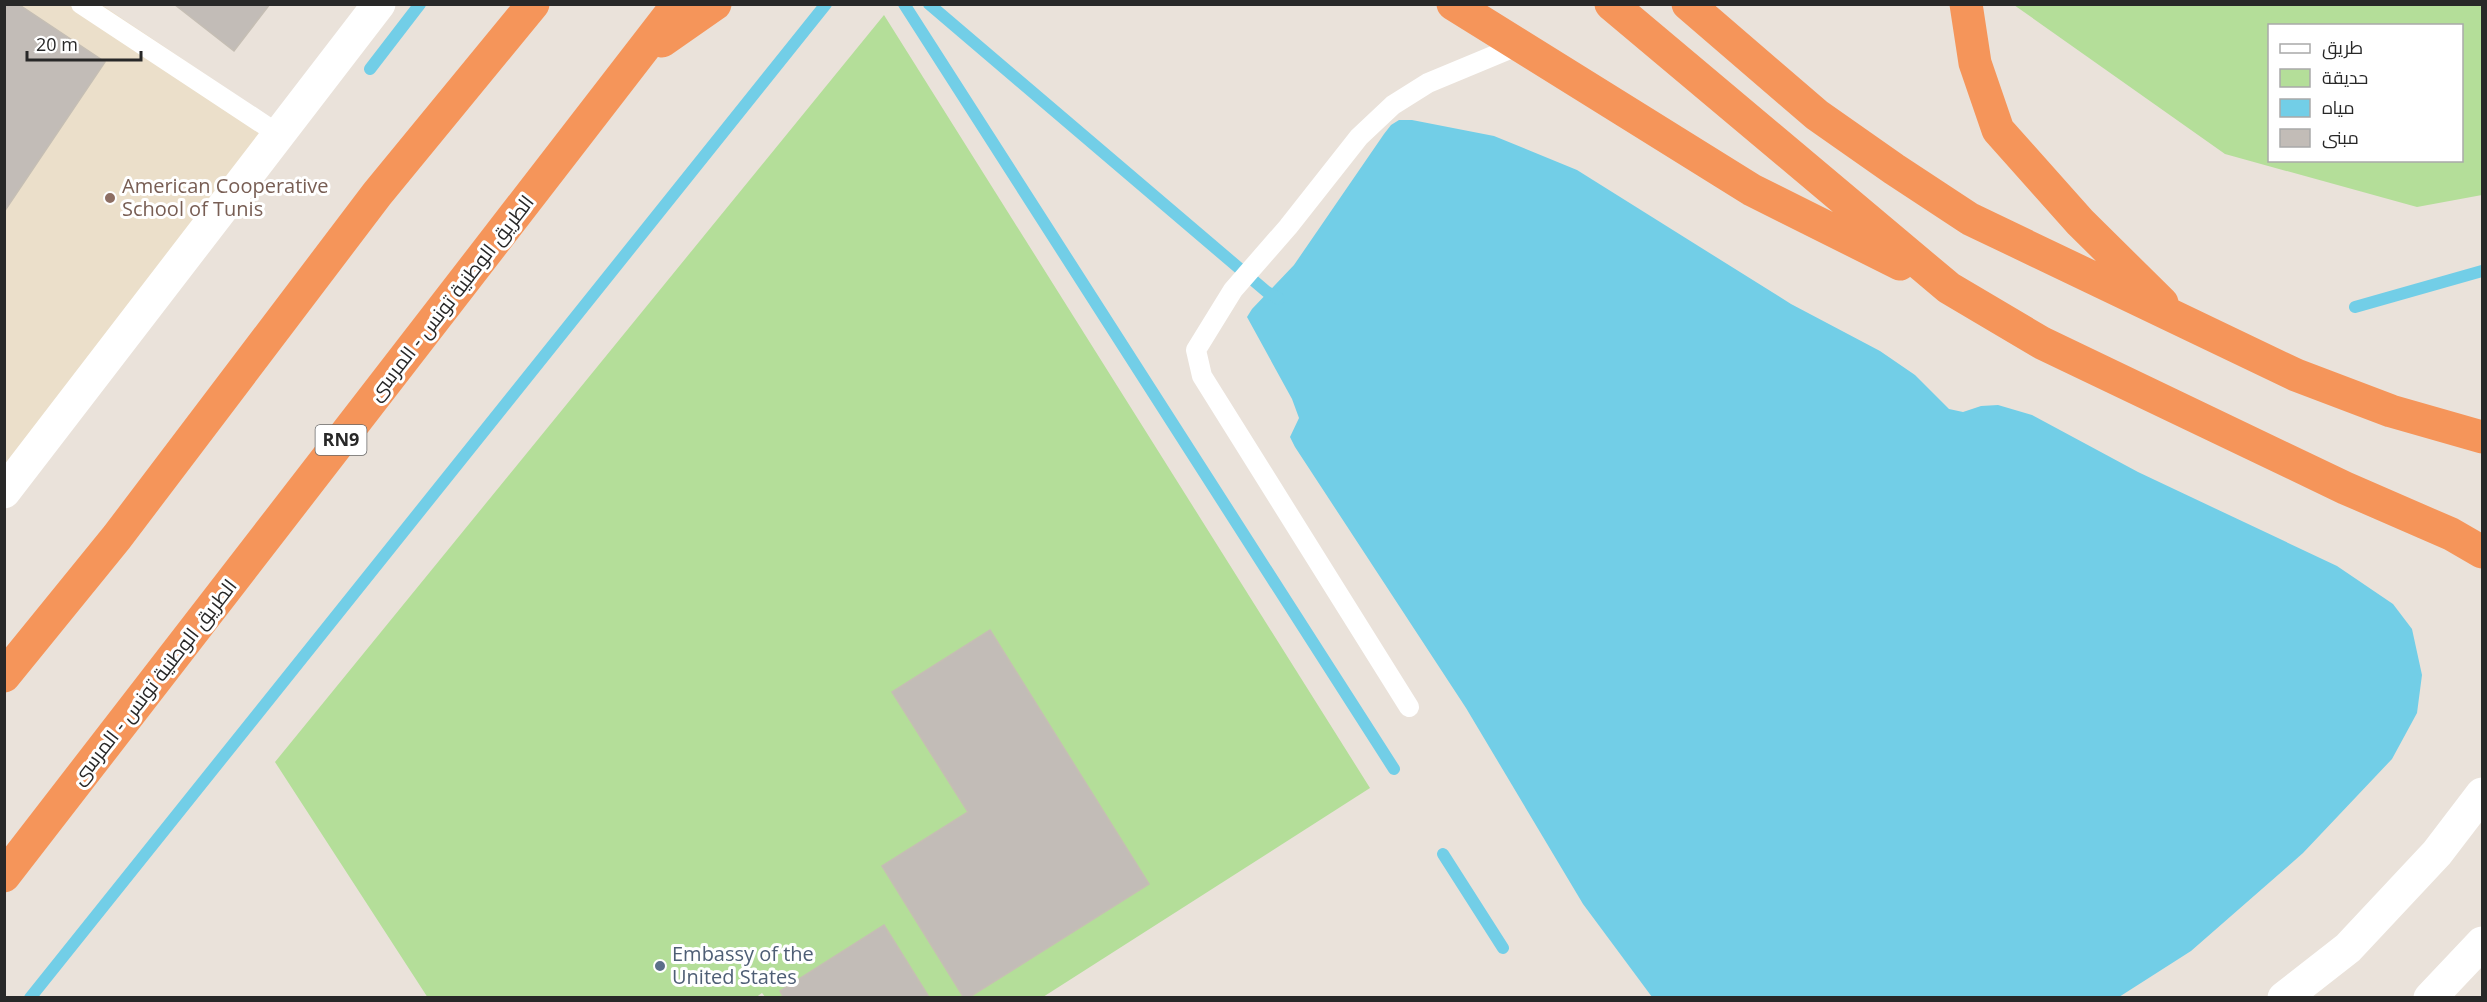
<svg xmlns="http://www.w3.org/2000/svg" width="2487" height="1002" viewBox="0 0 2487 1002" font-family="'Open Sans',Cairo,sans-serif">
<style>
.education{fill:#ebdfca}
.green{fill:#b4de99;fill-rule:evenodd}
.water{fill:#72cee7}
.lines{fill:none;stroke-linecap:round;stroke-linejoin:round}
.stream{stroke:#72cee7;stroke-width:12}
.building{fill:#c2bcb7;stroke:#c5beb4;stroke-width:1.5}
.lane{stroke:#fff;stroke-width:20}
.secondary{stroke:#fff;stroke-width:33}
.highway{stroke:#f5955a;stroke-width:33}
.education-dot{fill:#8d6e63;stroke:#fff;stroke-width:2}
.service-dot{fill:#5c6f8a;stroke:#fff;stroke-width:2}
.labels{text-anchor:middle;stroke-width:6;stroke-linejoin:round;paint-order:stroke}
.shield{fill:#fff;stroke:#686868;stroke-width:1.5}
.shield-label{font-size:18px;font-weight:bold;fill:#282828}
.education-label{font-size:20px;fill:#785e54;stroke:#fff;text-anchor:start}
.street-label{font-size:20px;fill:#282828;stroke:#fff}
.service-label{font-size:20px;fill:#4e5e75;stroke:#fff;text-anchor:start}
</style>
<rect width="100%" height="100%" fill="#eae2da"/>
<path class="education" d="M5 5H102L272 119 5 474Z"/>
<path class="green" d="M2014 5H2482V195L2417 207 2225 154ZM2270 26H2462V160H2270Z
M884 15 1370 788 1043 997 766 998 762 993 755 998H428L275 762Z"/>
<path class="water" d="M1399 120H1412L1494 136 1577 170 1791 304 1880 351 1915 375 1949 409 1963 412 1981 406 1998 405 2032 415 2138 472 2337 566 2393 604 2412 629 2422 675 2417 713 2392 759 2303 853 2191 951 2119 997H1652L1583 904 1466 708 1295 447 1290 437 1299 418 1292 399 1247 317 1252 309 1294 265 1384 134 1391 125Z"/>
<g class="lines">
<path class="stream" d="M904 4 1394 769
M929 4 1267 292 1279 299
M370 69 420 4
M2355 307 2482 271
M1443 854 1503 948
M30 998 826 4"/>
</g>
<path class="building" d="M4 4H18L105 62 4 212Z
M174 4H270L234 51Z
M990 630 1149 884 968 998H964L882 866 968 812 892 692Z
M884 925 929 997 784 998 780 991Z"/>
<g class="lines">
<path class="lane" d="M81 4 266 126 278 137
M1409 707 1202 376 1196 350 1233 290 1288 227 1359 137 1393 105 1428 83 1517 46"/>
<path class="secondary" d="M4 492 379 4
M2284 998 2348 948 2437 853 2482 794
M2430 998 2482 943"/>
<path class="highway" d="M1453 4 1752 190 1900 264
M1611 4 1949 288 2042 343 2345 488 2451 534 2482 552
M1688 4 1817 115 1894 169 1970 219 2296 375 2391 411 2482 437
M1966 4 1975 63 1998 130 2080 222 2162 303
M662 41 715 4
M4 676 117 537 377 194 533 4
M4 876 678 4"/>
</g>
<circle class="education-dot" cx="110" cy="198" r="6"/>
<circle class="service-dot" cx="660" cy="966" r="6"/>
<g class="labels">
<rect class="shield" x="315.5" y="425" width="51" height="30" rx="4.5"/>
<g class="shield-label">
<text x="341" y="446">RN9</text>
</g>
<g class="education-label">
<text x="122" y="193">American Cooperative<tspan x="122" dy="23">School of Tunis</tspan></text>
</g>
<g class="street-label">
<text transform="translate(451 298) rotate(-52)" y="7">الطريق الوطنية تونس - المرسى</text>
<text transform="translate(154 682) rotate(-52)" y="7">الطريق الوطنية تونس - المرسى</text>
</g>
<g class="service-label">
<text x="672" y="961">Embassy of the<tspan x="672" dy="23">United States</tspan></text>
</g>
</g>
<rect width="2487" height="1002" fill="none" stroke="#282828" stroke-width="12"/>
<rect x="2268" y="24" width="195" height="138" fill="#ffffff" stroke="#a9a9a9" stroke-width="1.5"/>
<rect x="2280" y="44" width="30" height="9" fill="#ffffff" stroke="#a9a9a9" stroke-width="1.5"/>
<text x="2322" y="54" font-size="18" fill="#282828">طريق</text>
<rect x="2280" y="69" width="30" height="18" fill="#b4de99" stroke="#a9a9a9" stroke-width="1.5"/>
<text x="2322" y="84" font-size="18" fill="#282828">حديقة</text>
<rect x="2280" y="99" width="30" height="18" fill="#72cee7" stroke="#a9a9a9" stroke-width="1.5"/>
<text x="2322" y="114" font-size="18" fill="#282828">مياه</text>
<rect x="2280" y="129" width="30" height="18" fill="#c2bcb7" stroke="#a9a9a9" stroke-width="1.5"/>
<text x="2322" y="144" font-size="18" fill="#282828">مبنى</text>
<path d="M27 51v9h114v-9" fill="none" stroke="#282828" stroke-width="3"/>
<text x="36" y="51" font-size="18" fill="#282828" stroke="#ffffff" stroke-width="4.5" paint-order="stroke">20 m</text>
</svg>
